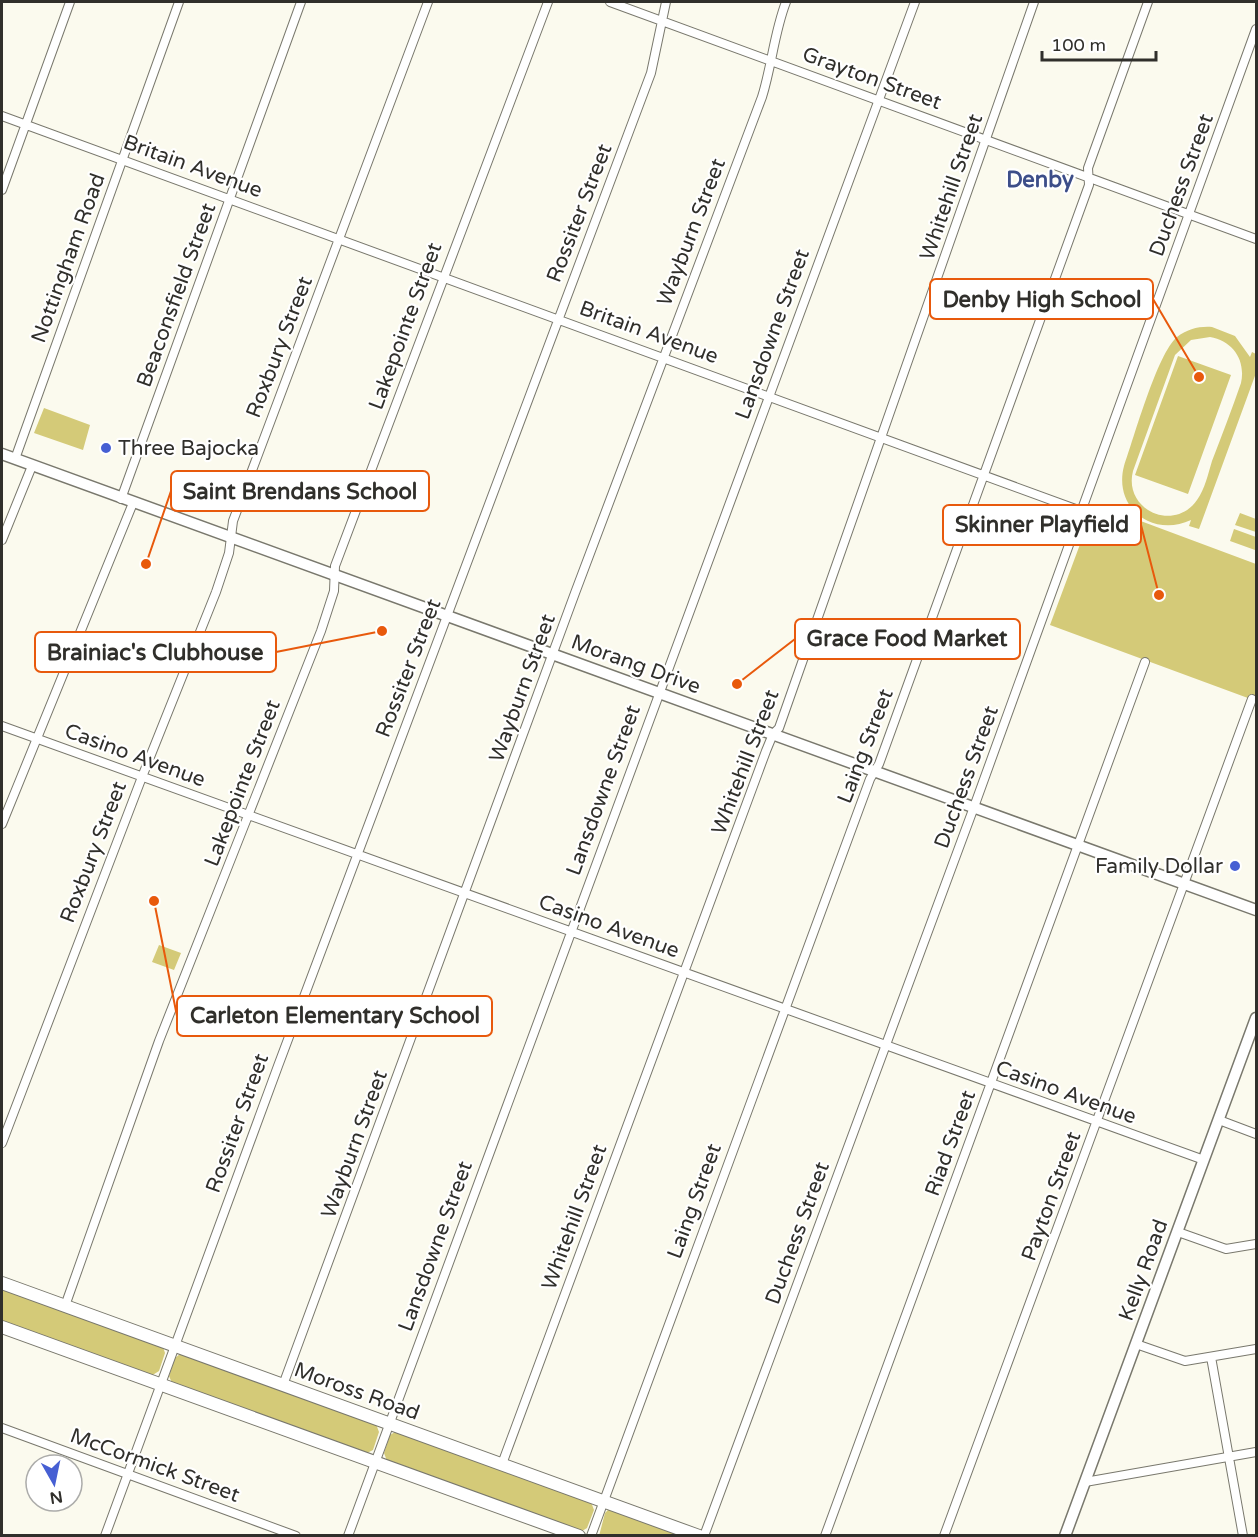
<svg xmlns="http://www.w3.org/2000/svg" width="1258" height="1537" viewBox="0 0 1258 1537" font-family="'Varela Round',sans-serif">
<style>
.green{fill:#d4ca78;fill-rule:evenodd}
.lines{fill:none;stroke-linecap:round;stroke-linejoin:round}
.minor-casing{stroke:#79786d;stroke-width:10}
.tertiary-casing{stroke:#79786d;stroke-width:13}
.secondary-casing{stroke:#79786d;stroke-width:14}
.minor{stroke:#fff;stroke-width:8}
.tertiary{stroke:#fff;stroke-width:10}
.secondary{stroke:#fff;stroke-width:12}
.poi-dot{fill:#465fd3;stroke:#fff;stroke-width:2}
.labels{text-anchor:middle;stroke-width:4.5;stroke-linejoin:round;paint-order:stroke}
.street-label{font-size:21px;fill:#302f2b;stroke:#fff}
.poi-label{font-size:21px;fill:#302f2b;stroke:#fff;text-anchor:start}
.neighbourhood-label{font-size:22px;font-weight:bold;fill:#3d4e89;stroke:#fff}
.leader{fill:none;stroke:#e8590c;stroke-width:2}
.callout-dot{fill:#e8590c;stroke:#fff;stroke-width:2}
.callout{fill:#fff;stroke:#e8590c;stroke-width:2}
.callout-label{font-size:22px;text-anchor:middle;font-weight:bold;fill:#302f2b}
</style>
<rect width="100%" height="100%" fill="#fbfaee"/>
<path class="green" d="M1212 327 1235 336 1250 357 1252 352 1256 354V373L1199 529 1189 526 1191 520C1153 538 1113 508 1124 466 1134 438 1157 354 1177 337 1187 329 1200 326 1212 327ZM1210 337C1233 341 1246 360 1241 383 1232 409 1222 435 1212 461 1208 474 1205 489 1197 500 1174 533 1123 510 1133 471L1175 355 1191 340Z
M1178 356 1231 375 1188 494 1135 475Z
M44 408 90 425 83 450 34 433Z
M1095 504 1256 564V701L1050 625Z
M1240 513 1256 519V532L1235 525Z
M1234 529 1256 537 1255 550 1230 541Z
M159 945 181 953 174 970 152 962Z
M2 1288 163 1347 165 1353 159 1371 151 1376 2 1321Z
M180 1354 376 1424 379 1432 373 1450 367 1453 172 1383 169 1376 175 1358Z
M395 1432 591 1502 594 1510 587 1528 582 1531 387 1461 384 1453 390 1435Z
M609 1509 686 1535 599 1536 605 1513Z"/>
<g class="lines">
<defs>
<path id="minor" d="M610 2 1256 239
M2 116 1081 511
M2 190 70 2
M15 459 179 2
M121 499 301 2
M2 540 32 466
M2 726 1204 1160
M2 824 133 503
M1219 1120 1256 1134
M2 1143 142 777 216 592 229 553 233 521 428 2
M1178 1232 1226 1249 1256 1244
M65 1306 159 1041 321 631 334 591 335 566 548 2
M1136 1344 1185 1361 1256 1349
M1211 1357 1243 1536
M283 1385 575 593 762 97C772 65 774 33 786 2
M2 1428 296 1536
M502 1464 766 751 773 734 779 728 1034 2
M1085 1482 1256 1452
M105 1536 278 1066 651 73 666 2
M348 1536 915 2
M591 1536 870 779 879 764 1089 185 1088 168 1148 2
M704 1536 974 807 1256 29
M825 1536 1145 662
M944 1536 1252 699"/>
<path id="tertiary" d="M2 454 1256 910
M1065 1536 1256 1018"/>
<path id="secondary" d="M2 1283 699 1536
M2 1327 579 1536"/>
</defs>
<use href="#minor" class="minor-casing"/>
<use href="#tertiary" class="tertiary-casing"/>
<use href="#secondary" class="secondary-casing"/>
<use href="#minor" class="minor"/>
<use href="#tertiary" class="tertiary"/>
<use href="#secondary" class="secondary"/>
</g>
<g class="poi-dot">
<circle cx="106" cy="448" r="6"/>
<circle cx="1235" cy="866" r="6"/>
</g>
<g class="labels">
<g class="street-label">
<text transform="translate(872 78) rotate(20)" y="7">Grayton Street</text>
<text transform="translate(193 166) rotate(20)" y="7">Britain Avenue</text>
<text transform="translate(1181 185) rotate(-70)" y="7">Duchess Street</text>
<text transform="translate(951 187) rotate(-71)" y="7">Whitehill Street</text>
<text transform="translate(579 213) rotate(-69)" y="7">Rossiter Street</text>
<text transform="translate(691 232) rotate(-69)" y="7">Wayburn Street</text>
<text transform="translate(68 258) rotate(-70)" y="7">Nottingham Road</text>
<text transform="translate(176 295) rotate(-70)" y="7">Beaconsfield Street</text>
<text transform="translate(405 326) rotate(-70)" y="7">Lakepointe Street</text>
<text transform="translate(649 332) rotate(20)" y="7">Britain Avenue</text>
<text transform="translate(772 334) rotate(-70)" y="7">Lansdowne Street</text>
<text transform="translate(279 347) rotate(-69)" y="7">Roxbury Street</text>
<text transform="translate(636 664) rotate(20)" y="7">Morang Drive</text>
<text transform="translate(408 668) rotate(-69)" y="7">Rossiter Street</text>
<text transform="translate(522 688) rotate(-70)" y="7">Wayburn Street</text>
<text transform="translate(865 746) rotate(-69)" y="7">Laing Street</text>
<text transform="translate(135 755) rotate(20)" y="7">Casino Avenue</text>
<text transform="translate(745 762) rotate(-69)" y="7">Whitehill Street</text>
<text transform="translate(966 777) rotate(-70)" y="7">Duchess Street</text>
<text transform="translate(242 783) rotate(-69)" y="7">Lakepointe Street</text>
<text transform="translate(603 790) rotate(-70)" y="7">Lansdowne Street</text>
<text transform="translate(93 852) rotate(-69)" y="7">Roxbury Street</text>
<text transform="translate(609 926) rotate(20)" y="7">Casino Avenue</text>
<text transform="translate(1066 1092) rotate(20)" y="7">Casino Avenue</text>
<text transform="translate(237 1123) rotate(-70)" y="7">Rossiter Street</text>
<text transform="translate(950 1143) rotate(-70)" y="7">Riad Street</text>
<text transform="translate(354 1144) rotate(-70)" y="7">Wayburn Street</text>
<text transform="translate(1051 1196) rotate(-70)" y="7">Payton Street</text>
<text transform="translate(694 1201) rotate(-70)" y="7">Laing Street</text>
<text transform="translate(574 1217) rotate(-70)" y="7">Whitehill Street</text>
<text transform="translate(797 1233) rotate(-70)" y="7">Duchess Street</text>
<text transform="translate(435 1246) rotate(-70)" y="7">Lansdowne Street</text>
<text transform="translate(1143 1270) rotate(-70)" y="7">Kelly Road</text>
<text transform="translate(357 1391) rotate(20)" y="7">Moross Road</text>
<text transform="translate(155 1465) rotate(20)" y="7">McCormick Street</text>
</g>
<g class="poi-label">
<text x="118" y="455">Three Bajocka</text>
<text x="1223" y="873" text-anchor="end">Family Dollar</text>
</g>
<g class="neighbourhood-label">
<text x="1040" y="187">Denby</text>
</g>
</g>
<path class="leader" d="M1199 377L1153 299M146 564L171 491M1159 595L1141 525M737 684L795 639M382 631L276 652M154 901L177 1016"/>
<g class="callout-dot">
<circle cx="1199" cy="377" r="6"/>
<circle cx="146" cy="564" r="6"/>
<circle cx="1159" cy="595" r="6"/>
<circle cx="737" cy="684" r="6"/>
<circle cx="382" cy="631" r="6"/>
<circle cx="154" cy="901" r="6"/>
</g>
<g class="callout">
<rect x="930" y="279" width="223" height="40" rx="6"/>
<rect x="171" y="471" width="258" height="40" rx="6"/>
<rect x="943" y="505" width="198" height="40" rx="6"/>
<rect x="795" y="619" width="225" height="40" rx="6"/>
<rect x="35" y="632" width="241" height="40" rx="6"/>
<rect x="177" y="996" width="315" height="40" rx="6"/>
</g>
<g class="callout-label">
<text x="1042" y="307">Denby High School</text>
<text x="300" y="499">Saint Brendans School</text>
<text x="1042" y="532">Skinner Playfield</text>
<text x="907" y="646">Grace Food Market</text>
<text x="155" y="660">Brainiac's Clubhouse</text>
<text x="335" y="1023">Carleton Elementary School</text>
</g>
<rect width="1258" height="1537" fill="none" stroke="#302f2b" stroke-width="6"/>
<g transform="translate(54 1483) rotate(171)"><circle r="28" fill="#ffffff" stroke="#acacaa" stroke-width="1.5"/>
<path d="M0-4.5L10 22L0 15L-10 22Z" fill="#465fd3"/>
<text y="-9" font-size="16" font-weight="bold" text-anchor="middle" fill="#302f2b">N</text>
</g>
<path d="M1042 51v9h114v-9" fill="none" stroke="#302f2b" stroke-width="3"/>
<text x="1051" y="51" font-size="18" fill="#302f2b" stroke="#ffffff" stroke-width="4.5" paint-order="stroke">100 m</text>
</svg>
